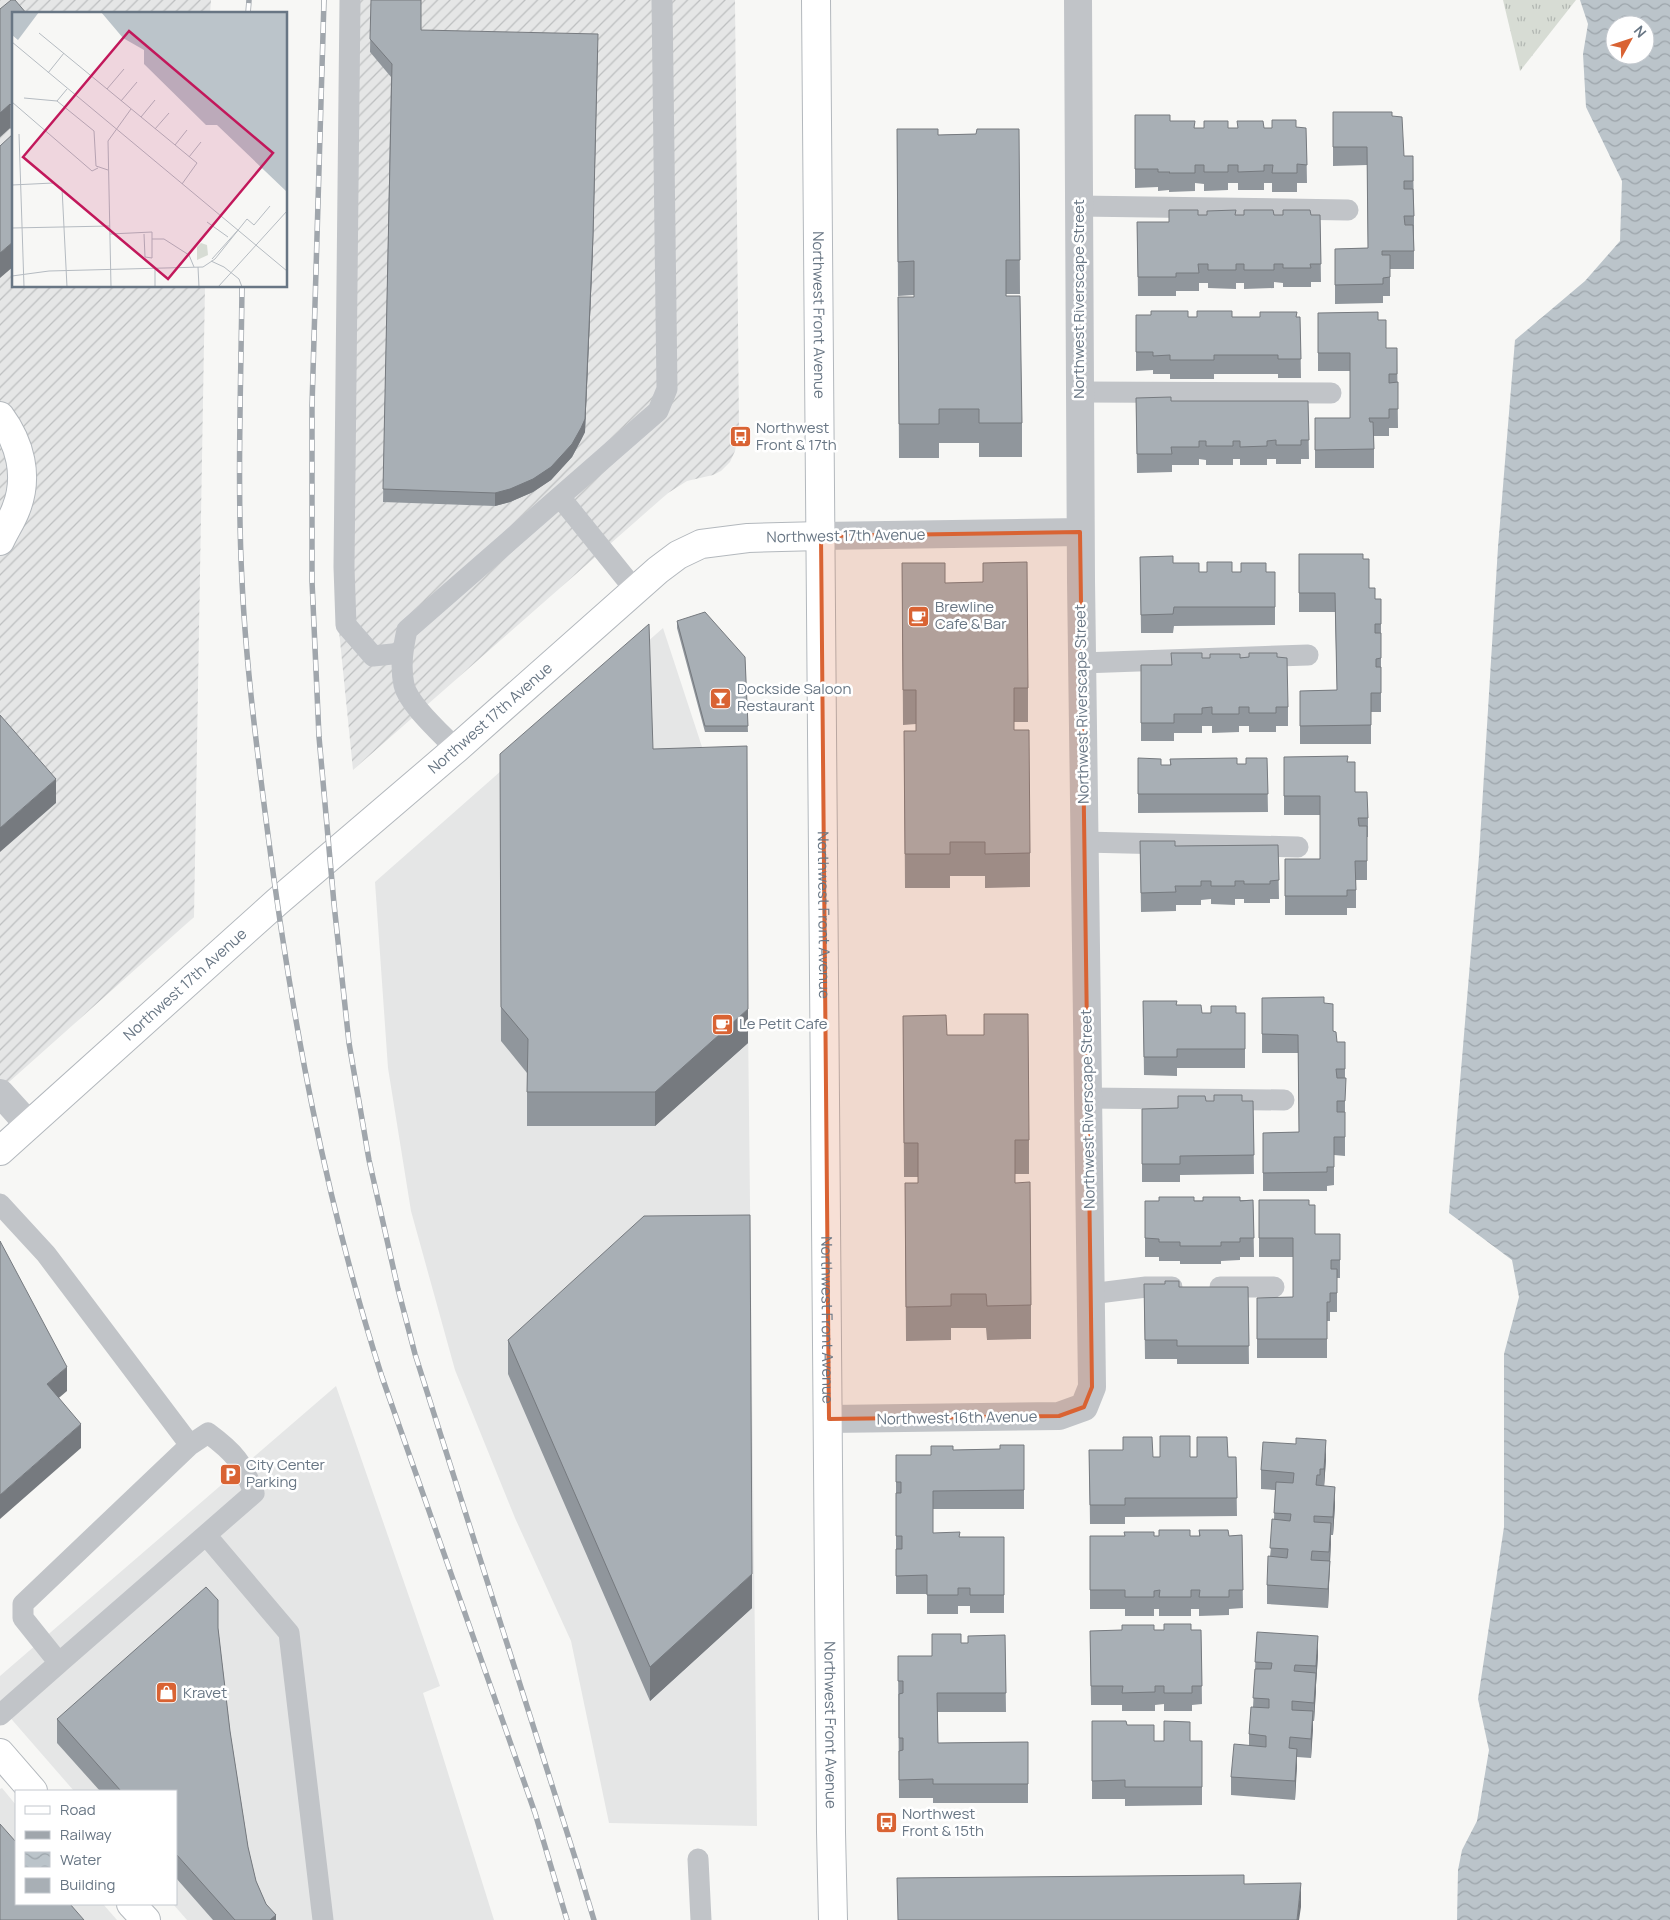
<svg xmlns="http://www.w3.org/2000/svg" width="1670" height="1920" viewBox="0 0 1670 1920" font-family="Manrope,sans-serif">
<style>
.built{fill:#e5e6e6}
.industrial{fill:url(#industrial-furrows)}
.park{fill:url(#park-tufts)}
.water{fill:url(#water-waves);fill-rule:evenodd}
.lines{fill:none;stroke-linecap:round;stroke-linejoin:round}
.secondary-casing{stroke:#b3b8bd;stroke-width:30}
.lane{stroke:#c1c4c8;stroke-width:21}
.street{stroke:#c1c4c8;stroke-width:28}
.secondary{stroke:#fff;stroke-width:28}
.rail-casing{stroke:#a0a6ac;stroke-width:5.5}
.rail{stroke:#fff;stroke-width:4;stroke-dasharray:11;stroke-linecap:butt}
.wall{fill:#90969c}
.shaded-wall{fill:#767a7f}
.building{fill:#a8afb5;stroke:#767a7f}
.marked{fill:#d96333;fill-opacity:0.2;stroke:#d96333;stroke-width:4;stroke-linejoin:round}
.labels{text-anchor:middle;stroke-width:5;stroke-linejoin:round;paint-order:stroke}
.street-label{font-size:15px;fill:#687684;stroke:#fff}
.poi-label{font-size:15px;fill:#687684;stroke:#fff;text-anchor:start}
.inset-road{fill:none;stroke:#b5bbc1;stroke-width:1}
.view{fill:#c2185b;fill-opacity:0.15;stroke:#c2185b;stroke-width:2.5}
.inset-edge{fill:none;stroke:#687684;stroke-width:2.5}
</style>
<defs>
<pattern id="industrial-furrows" width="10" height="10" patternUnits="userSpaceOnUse" patternTransform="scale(1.25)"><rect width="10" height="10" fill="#e5e6e6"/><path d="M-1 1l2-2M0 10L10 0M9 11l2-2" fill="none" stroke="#bdbfc0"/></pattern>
<pattern id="park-tufts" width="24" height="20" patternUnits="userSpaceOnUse" patternTransform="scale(1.25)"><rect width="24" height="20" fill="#d7dcd4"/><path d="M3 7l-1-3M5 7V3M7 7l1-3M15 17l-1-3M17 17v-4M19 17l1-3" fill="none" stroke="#b2b7b2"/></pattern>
<pattern id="water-waves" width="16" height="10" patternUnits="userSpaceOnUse" patternTransform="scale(1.25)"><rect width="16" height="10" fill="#bbc4ca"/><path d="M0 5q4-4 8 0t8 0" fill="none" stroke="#9ca4aa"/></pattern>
</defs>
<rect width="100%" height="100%" fill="#f7f7f5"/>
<path class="built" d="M663 628 705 756H745L757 1826 609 1823 571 1641 515 1518 455 1370 411 1211 388 1068 375 882Z
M336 1386 440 1686 423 1693 494 1920H187L173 1904H176V1791H74L0 1706V1676Z
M2 1788 16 1805V1904H103L117 1920H0V1789Z"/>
<path class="industrial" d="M0 0H211L210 14H14V286H205L194 917 0 1090Z
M349 0H735L739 432 735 451 730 462 721 471 713 475 687 481 668 493 353 770 338 621Z"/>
<path class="park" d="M1503 0H1576L1520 71Z"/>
<path class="water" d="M1580 0H1670V1920H1457L1458 1870 1462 1850 1477 1821 1489 1750 1478 1699 1504 1527V1354L1519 1297 1512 1260 1449 1213 1479 856 1498 547 1515 340 1585 281 1620 241 1622 181 1586 107 1583 54 1588 24ZM1615 25H1645V55H1615Z"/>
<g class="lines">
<defs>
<g id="secondary">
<path id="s1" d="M816 0 831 1832 833 1920"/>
<path d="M0 416C20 443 29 476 16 509 12 520 5 530 0 541"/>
<path id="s2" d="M0 1151 277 902 456 749 658 570 678 555 701 544 748 538 821 536"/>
<path d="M0 1753 33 1791"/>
<path d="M131 1904 146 1920"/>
</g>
</defs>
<use href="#secondary" class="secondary-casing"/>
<path class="lane" d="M350 0 344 567 346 625 373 656 402 653
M1079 206 1348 210
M1079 392 1331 393
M560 497 635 590
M1082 663 1308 655
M456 749C442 734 408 704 404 685 400 666 403 648 407 630L658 411 667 389 662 0
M1084 842 1298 847
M1088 1098 1284 1100
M0 1204 46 1254 190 1445 208 1433C235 1453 242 1462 254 1493L59 1663 23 1618V1604L190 1445
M1220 1287H1274
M1090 1294 1146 1287H1172
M206 1535 289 1633 323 1920
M0 1715 59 1663
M698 1859 701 1920"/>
<path class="street" d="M821 536 1080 532
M0 1093 29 1125
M829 1419 1059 1416 1084 1407 1092 1387 1081 581 1078 0"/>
<use href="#secondary" class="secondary"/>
<defs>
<path id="rail" d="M324 0 312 406V581L319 737 334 904 349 1043 369 1160 398 1289 415 1354 578 1867 594 1920
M248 14 249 0
M242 286C241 384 237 483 242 581 246 666 257 750 268 835 292 1019 325 1200 382 1377L535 1813 567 1920"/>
</defs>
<use href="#rail" class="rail-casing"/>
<use href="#rail" class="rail"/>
</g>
<path class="wall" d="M371 0 421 30 593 248 585 432 581 440 572 457 551 480 533 492 510 502 495 506 383 502 391 77 370 52Z
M14 14V132L10 128 0 137Z
M1333 112 1392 116 1404 156H1413L1414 216V269H1390V296H1383V303L1335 304V249L1368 248 1367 165 1333 166Z
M1135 115 1170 121 1195 128H1306L1307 183H1297V192H1272V183H1264V190H1238V183H1228V190L1204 191V184L1195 183V191L1169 192V190L1158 191V187L1135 188Z
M897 129 938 135 976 134 1019 129 1020 294H1006L1022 423V457H979V443H939V458H899L898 297H914V295L898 296Z
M1198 215H1320L1321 282H1311V287H1283V283L1274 282V288L1244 289V283H1236V289L1208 288V283H1199V291H1176V296H1138L1137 222H1169Z
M1318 313 1378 320 1386 348H1397L1398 428H1389V436H1374V468H1315V418H1350V371H1318Z
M1136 315 1188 317H1300L1301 378H1278V374H1214V379H1170V374H1153V370L1136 371Z
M1136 398 1171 401H1308L1309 459H1301V464H1276V459H1267V465H1240V459H1233V465H1206V460L1199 459V465H1172V472L1137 473Z
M1299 554 1363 559 1369 588 1375 599H1381V712H1371V744H1300V691L1337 690 1335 612H1299Z
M1140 557 1173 563 1199 572H1275V625L1174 626 1173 633H1141Z
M902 563 945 583 1028 688V722H1014V730L1030 853V887L985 888V876H950V888H905L904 731H916V724L903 725Z
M677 621 745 657 748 732H705L677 628Z
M1277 657 1288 707V726H1276V732H1249V726H1239V732L1212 733V726H1202V733H1174V741H1141V665H1171L1202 658Z
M653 749 748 1043 655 1126H527V1073L501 1041 500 754Z
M1284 757 1347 762 1355 792 1368 818V837H1367V880H1356V908H1347V915H1285V859H1320V815H1284Z
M1138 758 1161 765H1170V759L1237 764H1246L1267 758 1268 812 1138 813Z
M1140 841 1175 846 1278 845 1279 899H1270V903H1244V899H1235V905L1211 904V899L1201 900V905H1176V911L1141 912Z
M1262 998 1324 1003 1337 1042H1345V1156L1334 1155V1185L1327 1186V1191H1263V1133L1299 1132 1298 1053H1262Z
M1143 1001 1177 1005 1202 1013H1245V1068H1177V1076L1144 1075Z
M903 1016 947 1035 1029 1140V1174H1015V1183L1031 1305V1339L987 1340 986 1328H951V1340L906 1341 905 1183H918V1177H904Z
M1206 1101H1253L1254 1174 1180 1175V1182H1142V1109L1178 1108Z
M1253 1200 1254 1257H1240V1260L1221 1261V1264H1180V1261H1159V1257H1145V1201Z
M1259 1200 1309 1205 1315 1234H1340V1278H1337V1312H1330V1321H1327V1358H1257V1298L1293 1297V1257H1259Z
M1144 1284 1179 1287H1248L1249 1364H1177V1359H1145Z
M508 1340 752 1608 650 1701 508 1374Z
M1024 1445V1509H933V1533L960 1537H1004V1613H970V1606H958V1614H927V1594H896V1455H931V1446L953 1450 1000 1449Z
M1089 1450 1153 1457H1236L1237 1516 1125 1517V1524H1090Z
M1326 1459 1324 1486 1335 1505 1333 1535H1331L1328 1608 1267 1604V1585L1274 1519 1275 1490 1261 1489V1470Z
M1159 1530 1190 1536H1199V1530L1229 1536 1242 1535 1243 1608 1229 1609V1615L1199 1616V1609H1191V1616H1159V1609H1154V1616H1125V1609H1090V1536H1159Z
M218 1628 230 1731 248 1847 256 1881 266 1904 276 1920H213L176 1878V1791H100L57 1743V1719Z
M1201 1630 1202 1704 1192 1705V1711H1164V1704L1155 1705V1711H1122V1705H1091L1090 1631Z
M1257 1632 1318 1655 1316 1685 1314 1721H1313L1311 1758 1297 1757 1295 1800 1231 1795V1777L1249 1745V1734L1253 1707Z
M1005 1635 1006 1712H937L938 1743 1028 1742V1803H933V1798H899L898 1656H932L961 1643H968Z
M1092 1721 1127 1725 1154 1741H1202V1805L1125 1806V1799H1092Z"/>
<path class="shaded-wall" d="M598 46 593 248 585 432 581 440 572 457 551 480 533 492 510 502 495 506V493Z
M10 104V128L0 137V113Z
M14 241V266L0 278V253Z
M56 779V803L0 852V828Z
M748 1009V1043L655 1126V1092Z
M67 1367V1391L47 1408V1384Z
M81 1424V1448L0 1519V1495Z
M1326 1440V1459L1324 1488V1469Z
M1335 1487V1505L1333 1535V1517Z
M1331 1523V1542L1328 1608V1589Z
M752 1574V1608L650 1701V1667Z
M1318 1636V1655L1316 1685V1666Z
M1316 1673V1691L1314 1721V1703Z
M1313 1711V1730L1311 1758V1739Z
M1297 1749V1767L1295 1800V1781Z
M1301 1883V1907L1299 1920H1297Z
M276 1915V1920H270Z"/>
<path class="building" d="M11 0H15L27 14H14V108L10 104 0 113V9Z
M371 0H421V30L598 34 593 236 585 419 581 428 572 444 551 467 533 479 510 489 495 493 383 489 392 64 370 39Z
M1333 112H1392V116L1402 117 1404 156H1413V181H1404V189H1413L1414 216H1404L1405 225H1413L1414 251H1382V255H1390V277L1383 278V284L1335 285V249L1368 248 1367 147H1333Z
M1135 115H1170V121H1195L1194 128H1204V121H1228V128H1238L1237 121H1263L1264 128H1272V120H1296V127L1306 128 1307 165 1297 164V173H1272L1273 165H1264V171L1238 172V165H1228V172H1204V165H1195V173H1169L1170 172H1158V169H1135Z
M897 129H938V135L976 134 977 129H1019L1020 260H1006V296H1020L1022 423H979V409H939V424H899L898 297H914V261L898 262Z
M14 133V241L0 253V146Z
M1169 210H1198V215H1207V211L1236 210 1235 215H1244V210H1273L1274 215H1283V210H1310L1311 215H1320L1321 264H1310L1311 268H1283V264H1274V270H1244V264H1236V270H1208V264H1198L1199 273H1176V277H1138L1137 222H1169Z
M1151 311H1188V317H1197V311H1232V317H1260V312H1297L1296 317H1300L1301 359H1278V355H1214V360H1170V355L1153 356V352H1136V315H1151Z
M1378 312V320H1386V348H1397V374H1389V383L1398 382V409H1389V418H1369L1370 422H1373L1374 449 1315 450V418H1350V353H1318V313Z
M1171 397V401H1308L1309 440H1301V445H1276V440L1267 441V446L1240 447V441H1233V446H1206V441H1199V447H1171L1172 454H1137L1136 398Z
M1299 554H1363V559H1369V588H1375V599H1381V624H1375V633H1381V658L1376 659V667H1381V693H1371V725L1300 726V691L1337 690 1335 593H1299Z
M1173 556V563H1199V572H1207V562H1232V572H1241V563H1266V572H1275V607H1174L1173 614 1141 615 1140 557Z
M1027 562 1028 688H1014V730H1029L1030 853 985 854V842H950V854H905L904 731H916V690H903L902 563H945V583L983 582V563Z
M705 612 745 657 748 726H705L677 621Z
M649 624 653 749 747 746 748 1009 655 1092H527L528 1039 501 1007 500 754Z
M1171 653H1202V658H1210V654H1240V658L1249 657V653H1277V657L1287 658 1288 707H1276V713H1249V707H1239V714H1212V707L1202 708V714H1174V723H1141V665H1172Z
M0 715 56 779 0 828Z
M1348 756 1347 762H1355V792H1367L1368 818H1358L1359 826H1367V861H1355L1356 890H1347V896H1285V859H1320V796H1284V757Z
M1138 758 1161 759V765H1171L1170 759 1237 758V764H1246V758H1267L1268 794H1138Z
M1140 841H1175V846L1278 845 1279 880 1270 881V884H1244V881H1235V886H1211V881H1201V886H1175L1176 892 1141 893Z
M1324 997V1003L1333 1004V1031L1336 1032 1337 1042H1345V1069H1336L1337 1078H1346L1345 1101H1337V1112H1345V1137H1334V1167H1327V1172L1263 1173V1133L1299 1132 1298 1035 1262 1034V998Z
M1143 1001H1177L1176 1005H1201L1202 1013H1211V1006H1236V1013H1245V1049H1177V1057H1144Z
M984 1014H1028L1029 1140H1015V1183L1030 1182 1031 1305 987 1306 986 1294H951V1306L906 1307 905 1183H918V1143H904L903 1016 946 1015 947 1035H984Z
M1214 1095H1242V1101H1253L1254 1155 1180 1156V1164H1142V1109L1178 1108V1096H1205L1206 1101H1214Z
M1159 1197H1194V1201H1203V1197H1240V1201L1253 1200 1254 1238H1240V1242H1221V1246H1180V1242H1159V1239L1145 1238V1201H1159Z
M1259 1200H1309V1205H1315V1234H1340V1260H1331V1269H1337V1293H1330V1302H1327V1339H1257V1298L1293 1297V1238H1259Z
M750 1215 752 1574 650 1667 508 1340 644 1216Z
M0 1241 67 1367 47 1384 81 1424 0 1495Z
M1165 1281H1179V1287H1248L1249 1346H1177V1340H1145L1144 1284H1165Z
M1160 1436H1190V1457H1197V1437H1227L1228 1457H1236L1237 1498H1125V1505H1090L1089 1450H1123V1437H1152L1153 1457H1160Z
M1296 1438 1326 1440 1324 1469H1320V1475H1317L1316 1485 1335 1487 1333 1517 1314 1516V1522L1331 1523 1329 1552 1312 1551 1311 1560 1330 1561 1328 1589 1267 1585 1268 1556 1287 1558 1288 1549 1270 1548 1272 1519 1290 1521 1291 1514 1274 1513 1276 1482 1293 1483 1294 1473 1261 1470 1263 1442 1296 1444Z
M1000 1445H1024V1490L933 1491V1533L960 1532 959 1537H1004V1595H970V1588H958V1595H927V1575L896 1576V1549H902V1536H896V1493H901V1482H896V1455H931V1446H953V1450L1000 1449Z
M1159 1530H1190V1536H1200L1199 1530H1228L1229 1536 1242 1535 1243 1590H1229V1597H1199L1200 1590H1191V1597H1159L1160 1590 1154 1591V1597H1125V1590H1090V1536H1125L1124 1532H1154V1536H1159Z
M206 1587 218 1600V1628L230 1731 248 1847 256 1881 266 1904 276 1915 270 1920H235L176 1854V1791H121L57 1719Z
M1164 1624H1191V1630H1201L1202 1686H1192V1693H1164V1686H1155V1692L1122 1693 1123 1686H1091L1090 1631 1122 1630V1625H1154V1630H1164Z
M1257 1632 1318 1636 1316 1666 1295 1665 1294 1671 1316 1673 1314 1703 1292 1701V1710L1313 1711 1311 1739 1290 1737 1289 1748 1297 1749 1295 1781 1231 1777 1234 1744 1266 1747V1736L1249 1734 1251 1707 1269 1708V1699L1253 1698 1255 1669H1271L1272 1663 1255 1662Z
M932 1634H961V1643H968V1636L1005 1635 1006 1693H937L938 1743 1028 1742V1784H933V1779L899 1780V1751L903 1750V1738H899V1694L903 1693V1681H898V1656H932Z
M1092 1721H1126L1127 1725H1154V1741H1164V1721L1190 1722V1741H1202V1787H1125V1780L1092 1781Z
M0 1824 16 1842V1904H70L84 1920H0Z
M1244 1875V1884L1301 1883 1297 1920H898L897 1878Z"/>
<path class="marked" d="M1080 532 1092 1387 1084 1407 1059 1416 829 1419 821 536Z"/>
<defs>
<symbol id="bus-square" viewBox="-11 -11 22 22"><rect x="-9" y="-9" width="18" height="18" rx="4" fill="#d96333" stroke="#fff"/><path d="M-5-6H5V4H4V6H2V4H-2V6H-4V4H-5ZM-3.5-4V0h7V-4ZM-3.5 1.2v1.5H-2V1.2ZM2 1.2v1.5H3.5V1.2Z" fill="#fff"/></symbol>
<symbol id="cafe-square" viewBox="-11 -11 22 22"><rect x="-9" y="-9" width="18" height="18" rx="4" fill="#d96333" stroke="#fff"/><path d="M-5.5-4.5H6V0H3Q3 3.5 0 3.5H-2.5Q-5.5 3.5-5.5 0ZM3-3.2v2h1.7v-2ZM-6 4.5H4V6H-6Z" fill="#fff"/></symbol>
<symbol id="bar-square" viewBox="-11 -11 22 22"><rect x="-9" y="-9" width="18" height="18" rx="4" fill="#d96333" stroke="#fff"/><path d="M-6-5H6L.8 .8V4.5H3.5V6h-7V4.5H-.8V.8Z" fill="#fff"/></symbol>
<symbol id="parking-square" viewBox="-11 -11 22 22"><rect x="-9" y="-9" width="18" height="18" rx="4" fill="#d96333" stroke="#fff"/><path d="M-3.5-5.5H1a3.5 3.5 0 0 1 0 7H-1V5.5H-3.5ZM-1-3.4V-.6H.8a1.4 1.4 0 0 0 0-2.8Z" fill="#fff"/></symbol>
<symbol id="shop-square" viewBox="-11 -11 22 22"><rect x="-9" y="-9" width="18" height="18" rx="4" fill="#d96333" stroke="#fff"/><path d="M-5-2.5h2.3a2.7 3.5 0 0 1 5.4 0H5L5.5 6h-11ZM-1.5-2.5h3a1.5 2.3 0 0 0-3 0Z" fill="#fff"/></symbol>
</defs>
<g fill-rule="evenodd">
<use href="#bus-square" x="728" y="424" width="25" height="25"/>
<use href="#cafe-square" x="906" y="604" width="25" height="25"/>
<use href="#bar-square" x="708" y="686" width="25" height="25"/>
<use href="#cafe-square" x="710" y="1012" width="25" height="25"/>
<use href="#parking-square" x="218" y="1462" width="25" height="25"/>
<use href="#shop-square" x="154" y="1680" width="25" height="25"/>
<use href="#bus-square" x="874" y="1810" width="25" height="25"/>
</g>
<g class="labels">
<g class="street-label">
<text transform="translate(1079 299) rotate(-90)" y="5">Northwest Riverscape Street</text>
<text dy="5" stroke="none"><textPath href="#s1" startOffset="315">Northwest Front Avenue</textPath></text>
<text transform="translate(846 536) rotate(-1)" y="5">Northwest 17th Avenue</text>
<text transform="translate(1082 704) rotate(-91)" y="5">Northwest Riverscape Street</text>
<text dy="5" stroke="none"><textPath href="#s2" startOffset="654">Northwest 17th Avenue</textPath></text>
<text dy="5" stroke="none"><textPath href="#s1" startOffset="915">Northwest Front Avenue</textPath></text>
<text dy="5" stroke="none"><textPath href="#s2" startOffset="249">Northwest 17th Avenue</textPath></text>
<text transform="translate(1088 1109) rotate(-91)" y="5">Northwest Riverscape Street</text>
<text dy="5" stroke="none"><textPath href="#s1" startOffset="1320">Northwest Front Avenue</textPath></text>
<text transform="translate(957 1418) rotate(-1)" y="5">Northwest 16th Avenue</text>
<text dy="5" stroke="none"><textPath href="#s1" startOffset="1725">Northwest Front Avenue</textPath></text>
</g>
<g class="poi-label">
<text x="756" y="433">Northwest<tspan x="756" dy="17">Front &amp; 17th</tspan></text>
<text x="935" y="612">Brewline<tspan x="935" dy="17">Cafe &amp; Bar</tspan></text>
<text x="737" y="694">Dockside Saloon<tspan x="737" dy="17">Restaurant</tspan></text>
<text x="739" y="1029">Le Petit Cafe</text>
<text x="246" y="1470">City Center<tspan x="246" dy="17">Parking</tspan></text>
<text x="183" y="1698">Kravet</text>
<text x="902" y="1819">Northwest<tspan x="902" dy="17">Front &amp; 15th</tspan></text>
</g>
</g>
<g transform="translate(12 12)">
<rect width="275" height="275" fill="#f7f7f5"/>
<path d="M189 231 195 233 196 243 185 248V235Z" fill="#d7dcd4"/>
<path d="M0 0H27L6 28 0 23ZM89 0H275V180L205 113H194L132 52V38L111 26Z" fill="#bbc4ca"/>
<path class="inset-road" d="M27 21 185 151 170 172M0 30 275 259M36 61 52 41M55 77 45 89 82 119 84 154 96 158M95 77 112 57M12 86 45 89M109 89 125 70M0 90 80 159 86 156M129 105 143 88M143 117 157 101M7 122 12 275M163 133 175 118M177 145 189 130M0 173 41 171 50 176 55 275M195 210 216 225M0 216 98 214M98 222 140 220V246L133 245 132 222M140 227H152L177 243 182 255M200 247 226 218M199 249 212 255 227 267 230 275M186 255 187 275M143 256V275M0 264 37 259 191 255 203 247 235 207 242 213 258 194M99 275 96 129 119 97M206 275 275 199"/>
<path class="view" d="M117 19 261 141 156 267 11 145Z"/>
<rect width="275" height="275" class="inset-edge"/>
</g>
<rect x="15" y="1790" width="162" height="115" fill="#ffffff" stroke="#c3c8ce"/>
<rect x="25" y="1806" width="25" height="8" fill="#ffffff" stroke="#c3c8ce"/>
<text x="60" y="1815" font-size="15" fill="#687684">Road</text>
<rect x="25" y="1831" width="25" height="8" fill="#a0a6ac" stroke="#c3c8ce"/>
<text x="60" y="1840" font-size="15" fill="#687684">Railway</text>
<rect x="25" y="1852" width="25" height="15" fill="url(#water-waves)" stroke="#c3c8ce"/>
<text x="60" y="1865" font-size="15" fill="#687684">Water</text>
<rect x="25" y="1878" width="25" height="15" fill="#a8afb5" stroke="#c3c8ce"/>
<text x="60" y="1890" font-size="15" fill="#687684">Building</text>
<g transform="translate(1630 40) rotate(50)"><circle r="24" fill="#ffffff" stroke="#c3c8ce"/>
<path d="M0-4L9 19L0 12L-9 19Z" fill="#d96333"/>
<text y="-8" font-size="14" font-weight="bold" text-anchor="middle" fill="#687684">N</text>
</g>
</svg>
